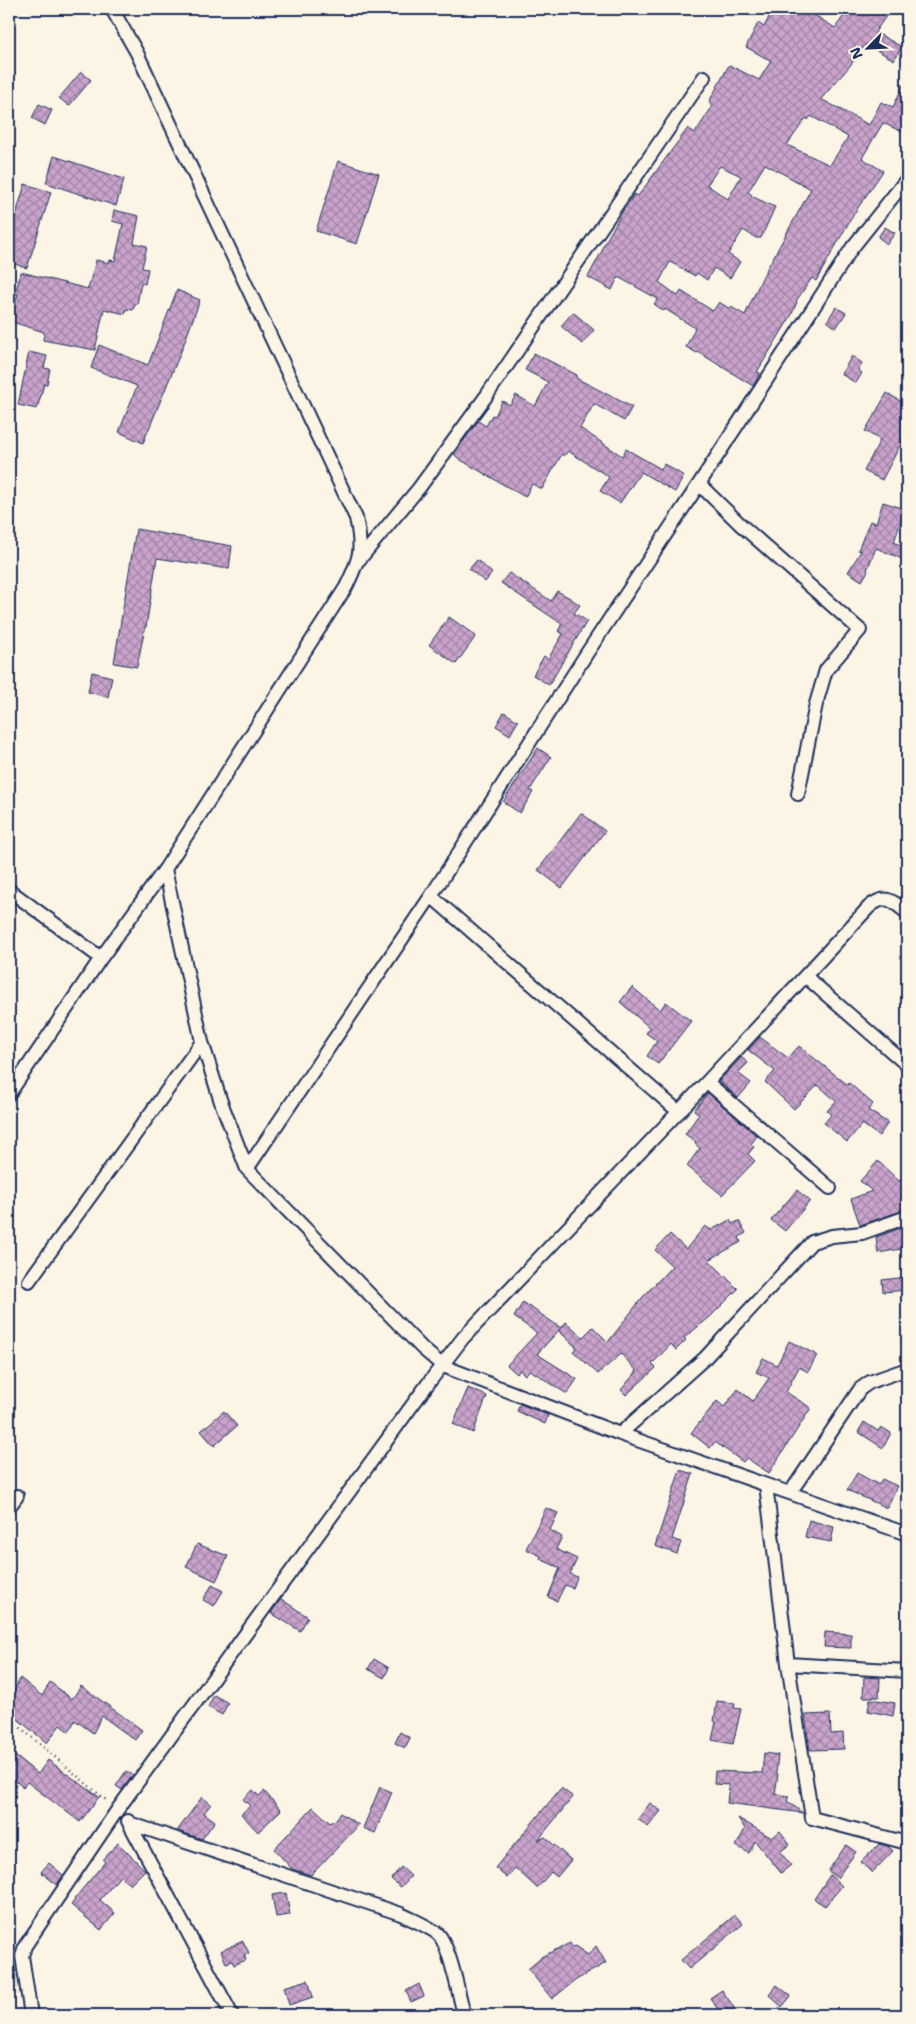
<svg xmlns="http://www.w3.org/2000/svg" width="916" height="2024" viewBox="0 0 916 2024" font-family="'Shantell Sans',sans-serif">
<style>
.building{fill:url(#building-cross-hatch);stroke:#1b2f5e;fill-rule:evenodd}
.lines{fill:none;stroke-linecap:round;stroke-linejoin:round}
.minor-casing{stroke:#1b2f5e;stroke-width:16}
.path{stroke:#1b2f5e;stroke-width:2.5;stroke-dasharray:1 4;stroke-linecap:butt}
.minor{stroke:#fcf5e5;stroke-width:12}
</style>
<defs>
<pattern id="building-cross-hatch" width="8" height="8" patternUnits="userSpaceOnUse" patternTransform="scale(1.25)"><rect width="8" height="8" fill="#c9a3ca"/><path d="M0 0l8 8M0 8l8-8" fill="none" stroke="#a285a7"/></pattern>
</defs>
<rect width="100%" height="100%" fill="#fcf5e5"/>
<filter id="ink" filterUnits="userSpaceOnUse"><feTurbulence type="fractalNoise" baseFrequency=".02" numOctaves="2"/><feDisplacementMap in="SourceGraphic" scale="10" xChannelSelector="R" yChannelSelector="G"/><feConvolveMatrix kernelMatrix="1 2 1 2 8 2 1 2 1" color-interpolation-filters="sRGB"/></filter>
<g filter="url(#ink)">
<path class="building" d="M773 9H805L835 28 849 9H891L875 32 902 47 894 60 866 44 849 67 821 99 869 125 881 102 893 107 907 77V134L883 123 862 158 883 171 853 215 816 281 812 278 796 301 797 302 791 316 757 372 760 373 753 386 698 352 697 353 686 347 695 328 665 309 664 311 654 304 658 299 618 277 612 290 588 277 603 249 602 248 624 209 635 194 638 196 688 128 695 133 712 107 709 102 729 65 759 80 771 61 746 47 758 23 764 27ZM811 116 848 137 830 165 787 145 806 118 808 120ZM765 164 811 189 763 276 745 315 731 307 730 309 719 302 713 311 681 291 678 296 659 282 670 262 695 276 697 273 707 280 714 268 730 278 740 262 728 254 743 230 756 238H761L775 207 751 196 752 195 748 192ZM720 166 741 176 728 199 707 185Z
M81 72 91 80 69 106 59 98Z
M39 104 52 110 45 125 32 118Z
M54 156 124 179 116 206 46 183Z
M338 161 379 174 357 244 316 231Z
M25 184 51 192 27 268 9 262V238Z
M114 210 139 216 134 243 147 246 142 268 148 269 145 284 141 283 137 304H135L133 310 126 309 125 314 104 309 95 350 43 340 44 332 9 321 18 294H15L21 272 88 289 96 260 109 263 110 260 115 261 123 224 112 221Z
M885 227 895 233 887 244 878 237Z
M177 290 200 300 182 349 143 443 119 432 137 386 91 368 99 345 148 365Z
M836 307 846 313 836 328 827 321Z
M573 312 594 330 582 344 561 326Z
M29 352 47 356 44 368 50 369 47 384H44L37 409 18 405Z
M534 353 577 375 576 378 632 407 624 421 594 404 580 428 622 456 626 449 661 469 664 464 684 476 675 492 641 472 620 503 600 491 609 477 568 451 564 456 562 454 542 489 532 484 525 497 459 459 454 454 478 421 486 426 492 415 495 416 502 401 510 405 516 395 535 406 548 382 525 370Z
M852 356 862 363 858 370 862 373 856 383 841 374Z
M887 393 907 405V432L882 480 864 471 880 440 865 431Z
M883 502 905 509 894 542 907 548V561L876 548 867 570 868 571 862 581 848 572 861 551 858 550 870 521 876 523Z
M136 529 232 546 229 569 157 558 146 627H145L137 667 114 663Z
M477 560 492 573 485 582 469 569Z
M509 573 551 601 557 591 570 598 580 605 574 613 587 621 549 685 533 675 544 656 548 659 563 634 558 631 562 624 501 583Z
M449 617 476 636 456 664 429 645Z
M92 672 112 677 108 697 88 692Z
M504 712 518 721 510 735 496 726Z
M538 748 551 757 530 790 533 792 520 813 503 802Z
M581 813 605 831 562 888 538 870Z
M632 987 660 1010 666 1002 691 1021 658 1064 647 1056 657 1041 646 1033 650 1028 620 1002Z
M760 1037 788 1058 799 1046 848 1085 849 1083 873 1104 868 1110 888 1123 879 1136 862 1124 847 1142 824 1123 831 1115 827 1111 836 1101 818 1085 794 1109 765 1082 775 1071 748 1050Z
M741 1057 748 1063 738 1073 751 1083 738 1098 719 1081Z
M708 1093 757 1136 751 1144 754 1147 748 1154 755 1161 722 1195 687 1166 700 1148 695 1144 696 1142 685 1134 699 1114 694 1110Z
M878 1161 899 1181 907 1178V1190L901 1193 907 1209 860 1225 851 1199 872 1191 860 1181Z
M797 1190 810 1201 785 1231 771 1220Z
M730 1220 732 1224 739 1221 746 1233 739 1237 741 1242 709 1260 738 1289 710 1317 684 1338 686 1340 676 1350 671 1344 652 1364 656 1368 626 1395 621 1390 637 1371 621 1354 598 1374 573 1351 577 1348 559 1331 566 1322 583 1337 593 1327 608 1342 642 1298 672 1266 655 1250 670 1234 686 1249 705 1226 711 1230Z
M907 1226V1248L878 1253 876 1237Z
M907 1277V1290L883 1292 882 1280Z
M523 1302 561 1328 537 1354 577 1379 567 1394 530 1370 525 1375 520 1370 517 1374 507 1365 537 1333 514 1317Z
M789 1341 817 1355 808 1372 799 1367 786 1392 811 1408 769 1473 746 1458 743 1462 715 1442 710 1448 691 1433 717 1401 724 1407 738 1389 753 1401 769 1378 756 1372 763 1358 777 1365Z
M468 1388 487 1396 473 1433 453 1424Z
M520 1404 548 1415 545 1424 517 1411Z
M224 1411 237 1426 214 1446 201 1431Z
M864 1422 878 1431 881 1427 891 1433 883 1448 858 1432Z
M680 1470 693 1474 672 1539 681 1542 677 1554 655 1546Z
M857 1473 879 1485 882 1479 897 1486 887 1508 847 1490Z
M546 1508 558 1513 550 1530 562 1537 556 1549 577 1559 570 1574 577 1577 573 1588 565 1585 557 1601 548 1597 560 1568 540 1559 541 1556 526 1549Z
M809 1520 834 1527 831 1542 805 1537Z
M197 1544 228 1556 216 1581 186 1567Z
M212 1585 223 1591 214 1606 203 1600Z
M281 1599 308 1617 300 1631 271 1613Z
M825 1632 851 1634V1648L824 1647Z
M374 1659 389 1668 384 1678 368 1669Z
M864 1677 880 1678 879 1697H863Z
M20 1678 42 1696 50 1682 72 1699 81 1686 142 1730 135 1740 102 1716 93 1733 75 1720 69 1732 60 1725 47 1743 9 1712V1701Z
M214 1695 228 1703 222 1715 208 1707Z
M870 1699 895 1703 893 1716 868 1711Z
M717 1701 735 1703 734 1708 741 1709 733 1744 712 1740 716 1722 714 1721Z
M830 1714 831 1734 843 1733 844 1749 810 1750 805 1715Z
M400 1732 410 1738 405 1748 395 1743Z
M9 1751 38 1774 48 1760 99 1797 80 1822 27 1782 23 1787 9 1776Z
M764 1753 778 1755 776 1773 778 1774 775 1794 789 1796 787 1801 803 1813 727 1803 729 1785 714 1784 715 1771 762 1773Z
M126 1771 133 1775 122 1790 116 1786Z
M380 1787 392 1792 375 1833 363 1828Z
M561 1788 573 1797 538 1840 545 1837 571 1860 557 1877 551 1872 537 1888 515 1868 507 1878 495 1868Z
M253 1790 259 1796 264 1791 281 1810 258 1832 241 1814 250 1806 243 1799Z
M202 1797 211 1804 204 1813 215 1821 202 1839 177 1831Z
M650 1803 661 1811 648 1827 638 1819Z
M313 1807 330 1823 333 1820 335 1821 340 1813 359 1825 311 1875 292 1869 274 1849Z
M738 1818 772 1838 780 1831 790 1844 780 1852 791 1865 781 1873 755 1841 749 1853 736 1846 745 1829Z
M118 1843 145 1870 130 1885 120 1876 100 1900 115 1913 101 1930 71 1905 75 1900 74 1899 105 1862 103 1860Z
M879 1844 888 1846 893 1851 872 1873 861 1862Z
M846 1845 856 1852 837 1878 828 1871Z
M49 1863 63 1875 57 1885 41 1872Z
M401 1867 411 1876 401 1887 391 1879Z
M830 1875 842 1886 825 1906 814 1899Z
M286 1893 290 1915 276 1917 272 1895Z
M735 1915 743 1924 689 1969 681 1960Z
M243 1941 249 1953 244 1955 246 1960 234 1965 232 1961 226 1963 221 1951Z
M570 1943 572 1947 575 1946 588 1955 596 1946 606 1963 576 1980 552 1999 528 1969 541 1958V1957Z
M308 1980 313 1997 289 2005 284 1987Z
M419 1984 424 1996 411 2002 406 1991Z
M777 1985 791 1996 782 2007 769 1995Z
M722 1990 739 2015H722L710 1998Z"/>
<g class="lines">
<defs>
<path id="minor" d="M699 484 741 525 860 630 826 670 816 704 798 794
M359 560 419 488 487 395 704 77
M165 869 202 1042 221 1102 247 1169 423 1349 443 1366 620 1434 907 1534
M9 890 101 958
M431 896 679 1112
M805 976 907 1065
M707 1082 830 1188
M9 1094 101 958 165 869 346 587C360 558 363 550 356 518L137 53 112 9
M247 1169 431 896 587 653 699 484 852 248 907 179
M29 1281 202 1042
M620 1434 705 1358 812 1242 832 1236 862 1233 907 1217
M766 1485 788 1664 812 1818 907 1843
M790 1493 860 1389 870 1382 907 1369
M9 1507 17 1496
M788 1664 907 1671
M128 1821 232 2015
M129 1823 401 1914C413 1920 426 1925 437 1933 449 1942 460 1999 464 2015
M31 2015 22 1956 25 1946 118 1809 427 1385 463 1338 707 1082 869 907C886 893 893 901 907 913"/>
</defs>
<use href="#minor" class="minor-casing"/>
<path class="path" d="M9 1718 107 1801"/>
<use href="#minor" class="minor"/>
</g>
</g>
<rect width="916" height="2024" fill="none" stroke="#fcf5e5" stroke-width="30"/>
<rect x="15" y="15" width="886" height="1994" fill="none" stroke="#1b2f5e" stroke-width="2" filter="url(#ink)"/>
<g transform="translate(868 48) rotate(246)" stroke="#fcf5e5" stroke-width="4" paint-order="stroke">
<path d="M0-4L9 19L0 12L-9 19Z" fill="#1b2f5e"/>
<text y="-8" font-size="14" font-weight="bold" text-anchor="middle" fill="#1b2f5e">N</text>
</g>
</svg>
